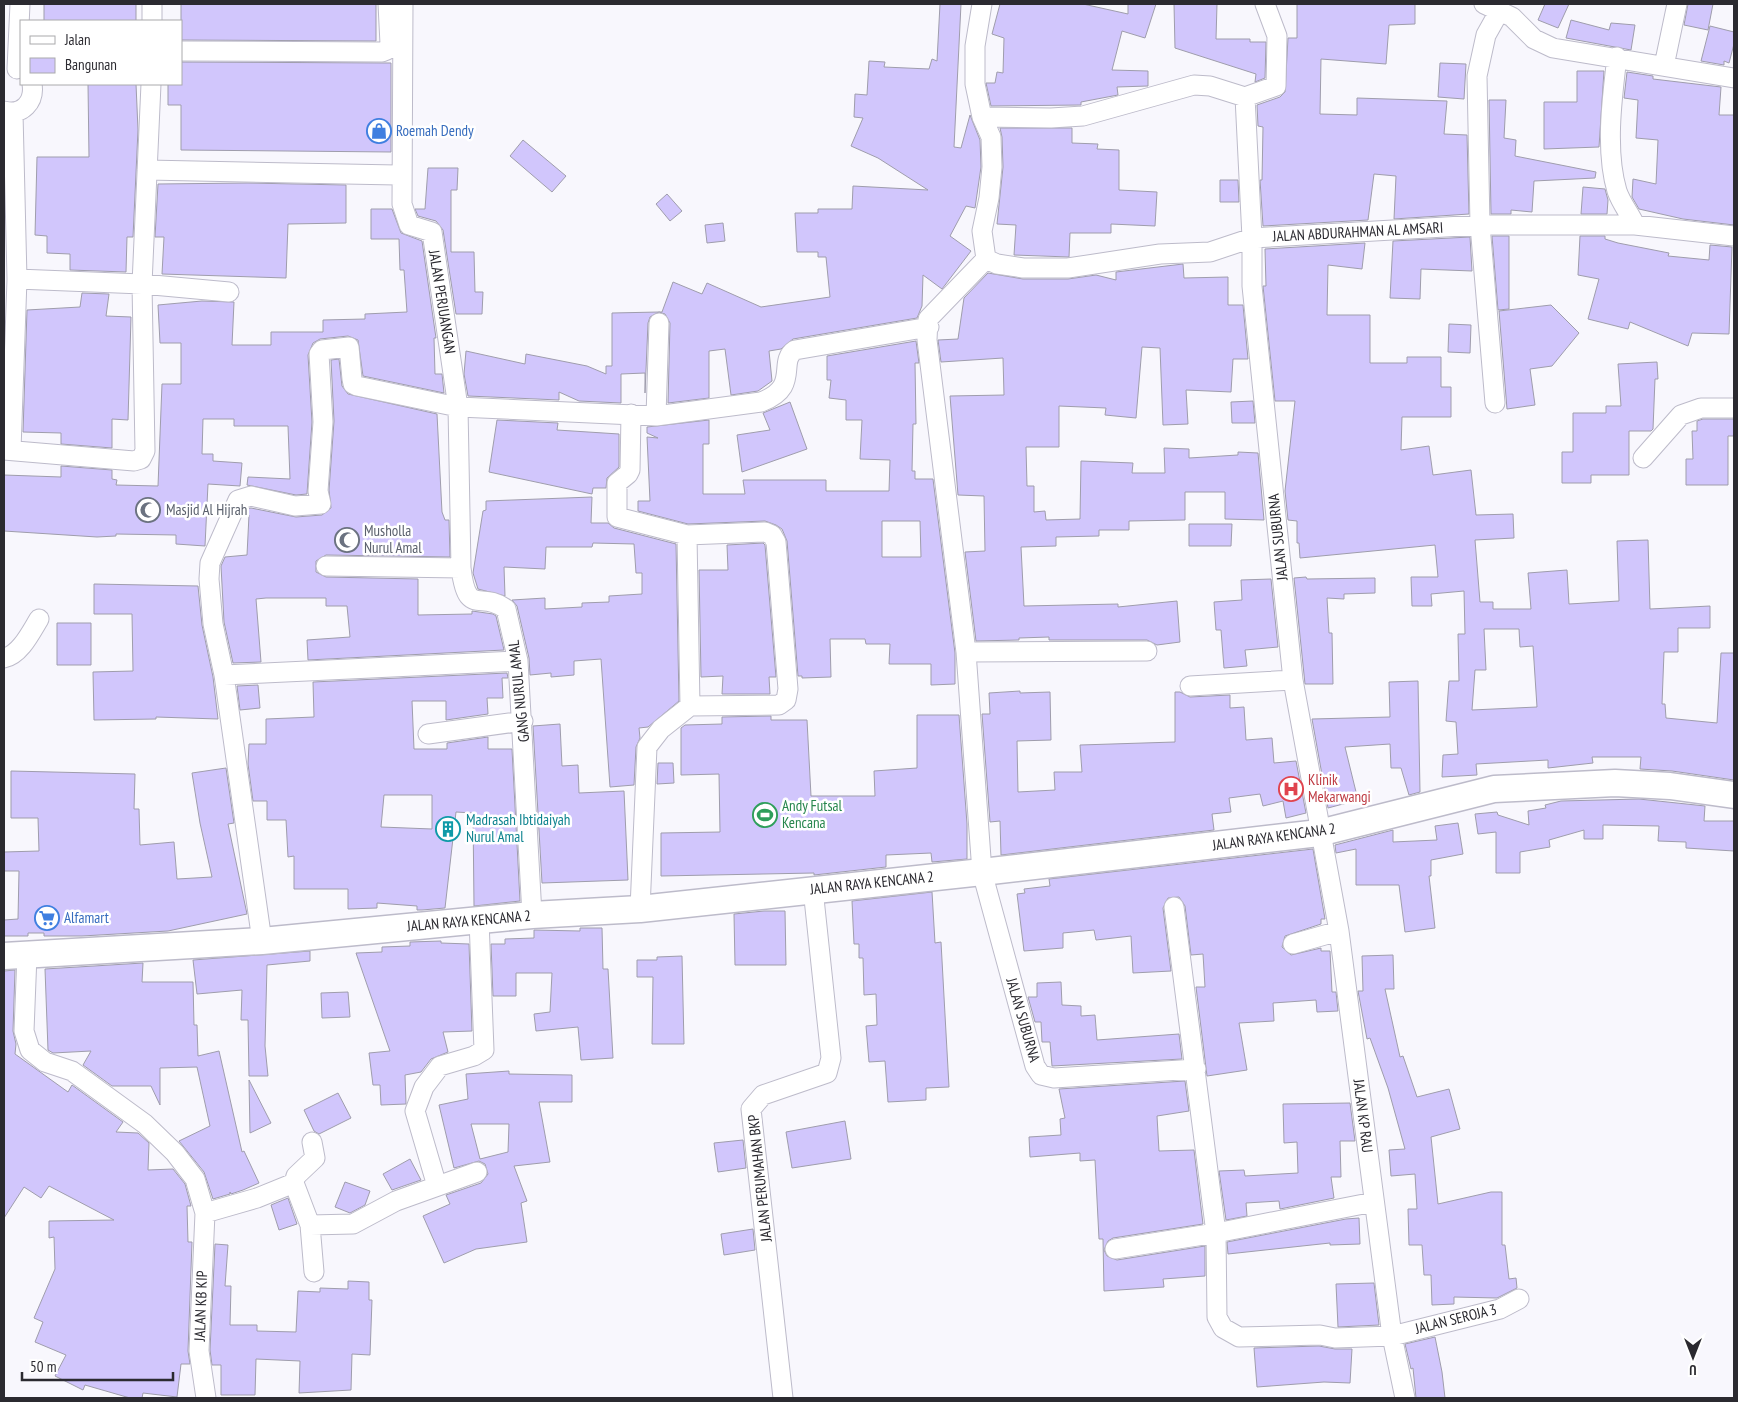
<svg xmlns="http://www.w3.org/2000/svg" width="1738" height="1402" viewBox="0 0 1738 1402" font-family="'PT Sans Narrow',sans-serif">
<style>
.building{fill:#d1c6fc;stroke:#9f9dac;fill-rule:evenodd}
.lines{fill:none;stroke-linecap:round;stroke-linejoin:round}
.street-casing{stroke:#bdbbca;stroke-width:21}
.secondary-casing{stroke:#bdbbca;stroke-width:29}
.street{stroke:#fff;stroke-width:19}
.secondary{stroke:#fff;stroke-width:26}
.labels{text-anchor:middle;stroke-width:5;stroke-linejoin:round;paint-order:stroke}
.shop-label{font-size:15px;fill:#366cbe;stroke:#fff;text-anchor:start}
.street-label{font-size:15px;fill:#2b2a30;stroke:#fff}
.worship-label{font-size:15px;fill:#5b616d;stroke:#fff;text-anchor:start}
.health-label{font-size:15px;fill:#be3a42;stroke:#fff;text-anchor:start}
.leisure-label{font-size:15px;fill:#27864d;stroke:#fff;text-anchor:start}
.culture-label{font-size:15px;fill:#0d838f;stroke:#fff;text-anchor:start}
</style>
<rect width="100%" height="100%" fill="#f8f7fd"/>
<path class="building" d="M44 4H136V21H44Z
M181 4H376V41L181 40Z
M940 4H961L954 147 961 148 970 115 980 140 981 167 975 208 966 206 950 236 971 251 942 289 923 275 922 306 917 318 793 339 781 349 769 351 772 381 758 391 731 395 725 349 709 351V398L668 403 670 323 665 314 659 312H662L673 282 702 294 707 283 761 307 830 297 826 257H818V252H797L795 213H818V209H852L853 186 928 190 878 158 851 146 863 118 854 117 855 94 867 95 869 61 885 62 884 67 929 69 932 59 937 61Z
M1000 4H1083L1128 14V4H1156L1145 38 1122 31 1112 70 1148 71V86L1117 87 1118 95 1081 102V105L991 106 986 83H995L997 72 1003 73 1004 38 992 34Z
M1174 4H1217L1216 39H1250V42H1266L1265 78 1255 82 1256 74 1175 48Z
M1297 4H1415V24L1389 25 1386 64 1321 59 1320 114 1357 115V98L1447 101 1444 134 1467 135 1469 214 1394 219 1396 176 1374 174 1368 220 1263 226 1260 180H1262L1263 127 1258 126 1257 105 1280 97 1285 92 1288 38H1297Z
M1545 4H1569L1558 28 1538 20Z
M1688 4H1713L1708 30 1684 25Z
M1571 20 1609 30 1611 23 1635 25 1631 50 1566 38Z
M1710 26 1734 32V44L1729 63 1724 61V65L1701 61Z
M181 62 391 63V152L181 150V105H168V84H181Z
M1440 63 1466 64 1464 99 1438 97Z
M1577 71H1604L1599 147 1544 149V102H1577Z
M1627 72 1653 76V79L1721 87 1719 115H1734V225L1683 219 1639 209 1632 197 1633 179 1656 184 1658 140 1636 138 1638 100 1624 98Z
M88 84H136L138 130 133 237H127L126 272 70 270V254L47 253V236L35 235 37 157H89Z
M1489 100H1506L1504 138 1516 140 1515 156 1596 172 1595 178 1534 181 1532 212 1511 210V214H1491Z
M1000 128H1072V143L1098 144 1097 149 1119 150V190L1157 192 1155 226 1111 224V233H1070L1069 257 1014 255 1016 225 997 224 1003 167 1002 137Z
M523 140 566 176 552 192 510 156Z
M428 168H458L457 190H451V252H474L475 292H483L482 314H456L443 230 436 221 418 216 415 209H425Z
M1220 180H1238L1239 202H1220Z
M247 183 346 185V223L288 224 286 278 162 274 164 237H155L158 184Z
M1583 187 1605 189 1608 200 1607 214H1581Z
M667 194 682 211 670 221 656 204Z
M371 209H392L401 233 422 241 436 338H434L435 374H442L444 393 363 376 358 340 348 336 320 339 313 343 308 355 312 422 307 494 296 495 247 485 248 477 290 479 288 426H234V419H203L202 454H213V461L242 463 240 486 208 484 205 546 176 544V535L116 534V536L97 537 4 531V475L61 477V466L112 470V479L117 480 116 485 158 486 162 384H181V343H160L158 305 202 301 234 302 232 345H271V332H323V320L365 319V314L407 312 404 270H400L399 239H371Z
M723 223 725 241 707 243 705 225Z
M1492 236H1509V309L1498 310Z
M1580 236H1605V239L1618 243 1669 253 1668 256 1709 260 1710 245 1732 247 1729 334 1692 333 1688 346 1630 322 1628 329 1588 319 1599 279 1578 275Z
M1470 237 1472 271 1421 269 1420 299 1390 298 1393 241Z
M1365 243 1362 269 1328 265 1327 315H1370V363H1407V357H1441V387H1451V417H1402L1401 450 1429 446 1433 475 1471 470 1476 515 1513 514 1514 538 1475 540 1480 602H1493V609H1531L1528 573 1567 570 1569 604 1619 601 1617 541 1648 540 1650 609 1710 606V628H1678V652H1664L1662 704H1665L1666 718 1717 723 1721 653H1734V780L1672 771 1640 769 1641 757H1592L1593 763 1548 768V760L1476 764 1477 775 1442 777 1443 755 1458 754 1456 722 1446 721 1449 681H1459L1458 634H1465L1464 591 1431 594 1432 606H1412L1411 577H1438L1435 545 1300 558 1299 543H1297V521L1288 520 1285 491 1295 401H1275L1263 286H1266L1265 249ZM1484 629H1519L1520 647 1533 646 1537 707 1472 710 1475 670H1486Z
M1183 264 1184 278 1228 277V305H1243L1248 359H1233L1231 392 1186 390 1188 424 1163 425 1160 348 1142 347 1136 418 1105 415 1106 408 1059 406V447H1026L1027 486H1034V512L1045 511 1046 520 1080 519 1081 461 1133 463 1132 473H1165L1164 448 1189 449V458L1238 455V452L1258 453 1264 520 1225 519V492H1185V520L1129 521V530H1099V536L1056 537V546L1021 547 1024 606 1118 604V607L1177 601 1180 642 1157 645 1147 640H1049V637L1019 638V640L976 641 965 552 985 551 984 496 958 495 950 396 1004 395 1003 358 941 362 938 340 958 339 964 298 988 273 1023 279H1068L1096 275 1116 280V272Z
M82 293 109 294 106 316 131 317 128 420 112 419V448L61 444V433L23 432 27 310 80 307Z
M1551 305 1579 333 1552 366 1530 369 1535 405 1507 409 1499 311Z
M659 312 650 317 648 323 645 393V373L621 374V403L579 401 559 392V400L468 396 464 374 466 351 525 364 526 354 587 366 606 374V366H612V313Z
M1449 324 1471 325 1470 353 1448 352Z
M916 341 919 363H915L916 424H913L912 471H915V479H933L955 653V684L931 685V664H889L890 644H866L865 639H830L831 677 802 678V676H798L787 541 782 529 776 525 765 521 688 524 638 511V501H650L647 437 658 438 647 433V427L709 420V444H703V494H745L743 480H826V491H889L890 460 860 459 862 420H846V400L829 398 831 380H827V356ZM882 521H920L921 557H882Z
M339 359 342 386 348 394 437 414 442 512 445 520H449L450 557 326 555 316 561V572L326 577 418 579V615L472 614V611L493 614 496 616 504 650 308 660 307 640 350 637 347 606H326V598H266L256 599 261 662 233 663 224 622 221 566 225 557 247 555 249 515H245L246 509 251 508 296 517 322 515 331 508 329 490 334 421 331 360Z
M1657 362 1658 379H1655L1653 429 1651 431H1629V475H1591V483H1562V452H1573V413H1606V406H1621L1618 364Z
M1253 401 1255 423H1232L1231 402Z
M790 402 807 449 742 472 737 435 770 430 763 413Z
M1703 419H1734V436H1728V485H1686V459H1693L1692 431H1697V421Z
M497 420 558 423 557 430 619 434V467L607 478 606 488H593L592 494 489 472Z
M592 497 591 523H608L614 528 676 544 679 701 648 727 639 728 640 738 636 747 634 785 610 787 601 659 574 661V675L551 677V673L530 675 529 658 517 606 512 600 545 598V609L582 607V603L609 602V596L642 594V573H636L634 544 593 543 592 547H546L545 569 504 567 505 596 478 589 473 573 483 511 486 510V501Z
M1189 524H1232L1231 546H1189Z
M763 543 765 545 776 677H769L770 694H722L723 676 701 677 699 570H728L727 545Z
M1306 577 1307 579 1375 578V593L1344 594V599L1327 598 1329 633H1332L1333 684H1305L1294 578Z
M1271 579 1278 647 1245 650 1247 666 1224 668 1221 630H1216L1214 602 1242 600 1241 580Z
M94 584 198 586 202 625 213 677 218 719 156 717V719L94 720 93 672 133 671 132 614H94Z
M57 623H91V665H57Z
M507 673 508 678H502L503 698H487L488 714 446 720V701H412L414 749H447V743L488 737V749H512L520 901 474 906 473 813 456 812 445 908 422 910H417V906L377 903V908L348 909V889H294V856L288 857 286 820H267V801H253L248 764 249 744H266V719L314 717 313 682ZM384 795H432V829L381 827Z
M1418 681 1420 792 1409 795 1401 768H1391L1390 744 1345 747 1358 800 1328 808 1312 719 1390 717 1389 682Z
M258 685 260 708 240 710 237 686Z
M1020 691V693L1050 692 1051 740 1017 741 1018 792 1055 790 1054 772H1082L1080 745 1175 742V692H1180L1190 697 1230 695V708L1244 707 1246 740 1272 738 1274 763 1296 761 1306 813 1286 818 1283 801 1263 806 1260 794 1229 798 1231 812 1212 814 1214 830 1001 855 1000 821 990 822 982 714H990L989 693Z
M917 715H959L967 824V859L932 862 931 853 886 855V867L814 875V873L661 876V833L720 832 719 774 681 775V728L685 725 722 724V717L771 716V720H807L811 796H875L874 771 917 768Z
M560 724 562 766 578 765 579 793 624 791 628 880 542 883 533 726Z
M658 763H673L674 783 657 784Z
M226 768 234 823 228 824 247 914 168 931 82 936H44V933H28V936H4V920L18 919 19 871H4V852L39 851 38 818H11V771L135 774 134 809H139L140 845 174 842 177 879 212 877 200 823 192 773Z
M1639 799 1705 806 1704 821H1734V851L1686 848V842L1658 841 1659 826 1603 825V839H1584V830L1549 840 1550 847 1520 852V873H1496V832L1478 834 1475 814 1497 812 1498 815 1529 825 1528 811 1546 808 1545 805 1561 801Z
M1458 823 1463 854 1431 860V876H1429L1435 928 1405 932 1399 885H1356V849L1336 853 1335 845 1393 830V842L1437 840 1435 826Z
M1313 849 1325 919H1321V924L1285 936 1282 947 1291 955 1321 948V951H1330L1332 992H1336L1338 1011 1317 1012 1316 1000 1273 1003 1274 1021 1239 1023 1247 1070 1207 1076 1196 987H1205L1203 954 1191 955 1185 906 1179 897 1168 898 1163 908 1171 971 1133 973 1131 936 1096 940 1094 930 1063 933V948L1024 951 1017 894 1025 893 1024 889 1050 886 1049 879Z
M932 892 935 943 941 942 949 1087 926 1088V1100L888 1102 885 1061 869 1062 866 1026 877 1025 876 994 864 995 863 958H859V944H854L852 901Z
M764 911H785L786 965H735L734 914Z
M580 928H602L603 969H608L613 1058 581 1060 578 1027 536 1031 534 1014 550 1012 552 973H516V996H493L491 944H505V939L534 938V930L580 931Z
M441 941V943L469 944 472 1031 443 1032 448 1052 431 1059 421 1072 405 1075 406 1104 381 1105 380 1085H373L369 1053 390 1051 356 953 382 952V947L410 946V942Z
M310 951V961L267 965 265 1046 268 1076H249L248 1020H241L242 990 197 994 193 960Z
M1393 955 1394 989H1385L1400 1057 1403 1056 1417 1097 1449 1089 1460 1129 1431 1137 1438 1204 1491 1192H1502V1245H1505L1509 1279 1516 1278 1517 1288 1497 1298 1454 1297V1304L1432 1305 1431 1275H1424L1422 1245H1409L1408 1209H1417L1415 1174 1391 1176 1389 1150 1405 1149 1388 1088 1370 1038 1367 1039 1358 991H1363L1362 956Z
M682 956 684 1044H652L653 977H637V960H657V957Z
M143 963 142 982H193L194 1025H197L198 1056 219 1051 242 1152 244 1151 259 1183 243 1190 231 1194 230 1192V1194L213 1199 204 1172 179 1141 210 1126 197 1067 160 1068V1105L151 1086H112L83 1065 91 1051 53 1053 48 1050 45 969Z
M15 970 13 1031 16 1044 15 1054 68 1092 72 1085 123 1122 116 1132 138 1133 149 1143 148 1170 173 1169 185 1184 191 1206H187L188 1242H192L188 1351 190 1364H181L177 1397 143 1393 142 1398H130L85 1385 83 1390 55 1376 66 1355 35 1342 43 1322 34 1318 55 1269 54 1237 49 1238V1221L114 1220 49 1186 41 1198 24 1187 4 1218V971Z
M1061 982 1062 1005 1081 1006V1016L1095 1015 1097 1040 1179 1034 1182 1059 1052 1066 1050 1042H1042L1041 1022H1035L1028 997H1037V983Z
M348 992 350 1017 322 1018 321 993Z
M509 1071V1074L572 1075V1102H539L550 1162 514 1166 527 1201 521 1203 527 1242 476 1249 444 1263 423 1216 450 1204 446 1195 481 1183 488 1174 485 1164 479 1161 454 1168 439 1105 468 1099 466 1074ZM471 1124H509L508 1152 480 1159Z
M249 1080 271 1123 250 1133Z
M1185 1081 1189 1111 1157 1116 1159 1151 1194 1150 1203 1224 1113 1238 1108 1241 1104 1250 1107 1256 1117 1260 1205 1246V1276L1163 1279 1164 1287 1104 1291 1103 1239H1099L1095 1160 1080 1161V1153L1030 1157 1029 1137 1061 1135 1060 1119 1065 1118 1059 1089Z
M338 1093 351 1118 319 1134 314 1131 304 1110Z
M1350 1103 1355 1141H1340L1341 1177H1331L1334 1198 1280 1209 1279 1201 1246 1203 1247 1216 1226 1220 1219 1171 1244 1170 1245 1176 1298 1173 1297 1142 1284 1143 1283 1104Z
M845 1121 851 1159 792 1168 786 1132Z
M743 1140 746 1168 718 1172 714 1143Z
M410 1159 421 1180 392 1190 383 1174Z
M345 1182 370 1191 365 1205 350 1213 335 1207Z
M288 1198 297 1224 279 1230 271 1205Z
M1359 1218 1360 1244 1330 1245V1243L1228 1254 1227 1242 1346 1219Z
M753 1229 755 1250 724 1255 721 1234Z
M215 1244 228 1245 225 1286H231L230 1325H257V1331L296 1332 298 1291 320 1292V1288L348 1289V1281L369 1282V1300H372L370 1355 352 1354 351 1390 299 1393 300 1361 256 1359 255 1395H221V1365H212L210 1350Z
M1374 1283 1379 1325 1338 1327 1336 1284Z
M1435 1337 1442 1372 1445 1398H1416L1413 1368 1411 1369 1405 1344Z
M1319 1346 1335 1349H1352L1350 1383 1324 1382 1257 1387 1254 1348Z"/>
<g class="lines">
<defs>
<path id="street" d="M152 4V21
M403 4 402 204 409 225 432 232 458 407 461 568C467 618 480 590 506 609L518 661 532 915
M982 4 975 46V84L982 117 991 137 992 167 989 198 982 231 986 259 928 319 927 340 966 652 982 872 1035 1066 1041 1075 1054 1078 1196 1069
M1484 4 1512 17 1534 39 1553 48 1734 78
M181 51 382 52 387 50 390 44 388 4
M1617 57C1612 98 1605 151 1617 191 1621 203 1630 214 1635 225
M1664 66 1677 4
M17 69 20 4
M1245 97 1252 238V286L1293 680 1339 931 1392 1336 1405 1398
M1245 97 1276 86 1277 36 1265 4
M4 111C22 116 35 102 32 84
M982 117 1051 118 1083 116 1194 85 1210 86 1245 97
M147 170 397 175
M986 259 997 264 1023 268H1068L1160 254 1210 252 1252 238 1480 225H1635L1734 236
M17 279 142 284 229 292
M1495 403 1480 225 1477 76 1486 35 1500 10
M631 414 630 470 628 474 617 483V517L687 535 765 532 772 535 776 542 788 689 786 700 779 705 690 706
M656 416 659 323
M4 450 134 461 141 459 145 451 142 284 151 84
M11 450 17 279 13 113
M1643 458 1681 415 1701 408H1734
M326 566 461 568
M966 652 1147 651
M4 658C20 655 31 632 39 619
M224 675 518 661
M1190 686 1293 680
M428 734 523 721
M1174 907 1216 1233 1217 1317 1223 1328 1239 1337 1320 1335 1335 1338 1392 1336 1500 1309 1519 1299
M640 909 647 747 661 729 690 706 687 535
M262 941 224 675 213 624 209 579 210 563 238 500 251 496 295 506 321 504 318 491 323 422 319 354 322 350 349 347 352 379 353 384 357 386 458 407 656 416 761 402C801 387 777 362 795 350L929 327
M1293 944 1339 931
M27 955 24 1031 30 1050 45 1062 72 1071 145 1124 175 1153 195 1179 205 1213 199 1351 206 1398
M312 1142 315 1158 296 1176 294 1183 310 1225 314 1272
M437 1186 415 1111 424 1087 440 1066 474 1056 484 1050 479 920
M205 1213 257 1198 294 1183
M310 1225 353 1224 396 1201 477 1172
M1115 1249 1216 1233 1374 1202
M783 1398 751 1109 763 1095 827 1073 831 1058 813 889"/>
<path id="secondary" d="M4 956 262 941 532 915 640 909 982 872 1319 833 1494 789 1615 783 1670 786 1734 795"/>
</defs>
<use href="#street" class="street-casing"/>
<use href="#secondary" class="secondary-casing"/>
<use href="#street" class="street"/>
<use href="#secondary" class="secondary"/>
</g>
<defs>
<symbol id="shop-ring" viewBox="-11 -11 22 22"><circle r="9.5" fill="#fff" stroke="#3f7fe0" stroke-width="1.5"/><path d="M-5-2.5h2.3a2.7 3.5 0 0 1 5.4 0H5L5.5 6h-11ZM-1.5-2.5h3a1.5 2.3 0 0 0-3 0Z" fill="#3f7fe0"/></symbol>
<symbol id="mosque-ring" viewBox="-11 -11 22 22"><circle r="9.5" fill="#fff" stroke="#6b7280" stroke-width="1.5"/><path d="M3.5-4.9A6 6 0 1 0 3.5 4.9A5 5 0 1 1 3.5-4.9Z" fill="#6b7280"/></symbol>
<symbol id="hospital-ring" viewBox="-11 -11 22 22"><circle r="9.5" fill="#fff" stroke="#e0444e" stroke-width="1.5"/><path d="M-5-5h3v3.5h4V-5h3V5h-3V1.5h-4V5h-3Z" fill="#e0444e"/></symbol>
<symbol id="stadium-ring" viewBox="-11 -11 22 22"><circle r="9.5" fill="#fff" stroke="#2e9e5b" stroke-width="1.5"/><path d="M0-5a6.5 5 0 1 0 0 10a6.5 5 0 1 0 0-10ZM-3.5-1.8h7v3.6h-7Z" fill="#2e9e5b"/></symbol>
<symbol id="building-ring" viewBox="-11 -11 22 22"><circle r="9.5" fill="#fff" stroke="#0f9aa8" stroke-width="1.5"/><path d="M-4-6H4V6H1V3H-1V6H-4ZM-2.5-4.3h1.7v1.8h-1.7ZM.8-4.3h1.7v1.8H.8ZM-2.5-1h1.7V.8h-1.7ZM.8-1h1.7V.8H.8Z" fill="#0f9aa8"/></symbol>
<symbol id="supermarket-ring" viewBox="-11 -11 22 22"><circle r="9.5" fill="#fff" stroke="#3f7fe0" stroke-width="1.5"/><path d="M-6-5.5h2.5l.6 2H6L4.5 2H-2.5L-4.4-4H-6ZM-1.5 3.2a1.3 1.3 0 1 0 .1 0ZM3 3.2a1.3 1.3 0 1 0 .1 0Z" fill="#3f7fe0"/></symbol>
</defs>
<g fill-rule="evenodd">
<use href="#shop-ring" x="365" y="117" width="28" height="28"/>
<use href="#mosque-ring" x="134" y="496" width="28" height="28"/>
<use href="#mosque-ring" x="333" y="526" width="28" height="28"/>
<use href="#hospital-ring" x="1277" y="775" width="28" height="28"/>
<use href="#stadium-ring" x="751" y="801" width="28" height="28"/>
<use href="#building-ring" x="434" y="815" width="28" height="28"/>
<use href="#supermarket-ring" x="33" y="904" width="28" height="28"/>
</g>
<g class="labels">
<g class="shop-label">
<text x="396" y="136">Roemah Dendy</text>
<text x="64" y="923">Alfamart</text>
</g>
<g class="street-label">
<text transform="translate(1358 232) rotate(-3)" y="5">JALAN ABDURAHMAN AL AMSARI</text>
<text transform="translate(442 302) rotate(81)" y="5">JALAN PERJUANGAN</text>
<text transform="translate(1278 537) rotate(-96)" y="5">JALAN SUBURNA</text>
<text transform="translate(519 691) rotate(-96)" y="5">GANG NURUL AMAL</text>
<text transform="translate(1274 837) rotate(-8)" y="5">JALAN RAYA KENCANA 2</text>
<text transform="translate(872 883) rotate(-6)" y="5">JALAN RAYA KENCANA 2</text>
<text transform="translate(469 921) rotate(-5)" y="5">JALAN RAYA KENCANA 2</text>
<text transform="translate(1023 1020) rotate(74)" y="5">JALAN SUBURNA</text>
<text transform="translate(1363 1116) rotate(83)" y="5">JALAN KP RAU</text>
<text transform="translate(760 1178) rotate(-96)" y="5">JALAN PERUMAHAN BKP</text>
<text transform="translate(201 1306) rotate(-88)" y="5">JALAN KB KIP</text>
<text transform="translate(1456 1319) rotate(-14)" y="5">JALAN SEROJA 3</text>
</g>
<g class="worship-label">
<text x="166" y="515">Masjid Al Hijrah</text>
<text x="364" y="536">Musholla<tspan x="364" dy="17">Nurul Amal</tspan></text>
</g>
<g class="health-label">
<text x="1308" y="785">Klinik<tspan x="1308" dy="17">Mekarwangi</tspan></text>
</g>
<g class="leisure-label">
<text x="782" y="811">Andy Futsal<tspan x="782" dy="17">Kencana</tspan></text>
</g>
<g class="culture-label">
<text x="466" y="825">Madrasah Ibtidaiyah<tspan x="466" dy="17">Nurul Amal</tspan></text>
</g>
</g>
<rect width="1738" height="1402" fill="none" stroke="#2b2a30" stroke-width="10"/>
<rect x="20" y="20" width="162" height="65" fill="#ffffff" stroke="#aaaaac"/>
<rect x="30" y="36" width="25" height="8" fill="#ffffff" stroke="#aaaaac"/>
<text x="65" y="45" font-size="15" fill="#2b2a30">Jalan</text>
<rect x="30" y="58" width="25" height="15" fill="#d1c6fc" stroke="#aaaaac"/>
<text x="65" y="70" font-size="15" fill="#2b2a30">Bangunan</text>
<g transform="translate(1693 1357) rotate(180)" stroke="#ffffff" stroke-width="4" paint-order="stroke">
<path d="M0-4L9 19L0 12L-9 19Z" fill="#2b2a30"/>
<text y="-8" font-size="14" font-weight="bold" text-anchor="middle" fill="#2b2a30">U</text>
</g>
<path d="M22 1372v8h151v-8" fill="none" stroke="#2b2a30" stroke-width="2.5"/>
<text x="30" y="1372" font-size="15" fill="#2b2a30" stroke="#ffffff" stroke-width="4" paint-order="stroke">50 m</text>
</svg>
